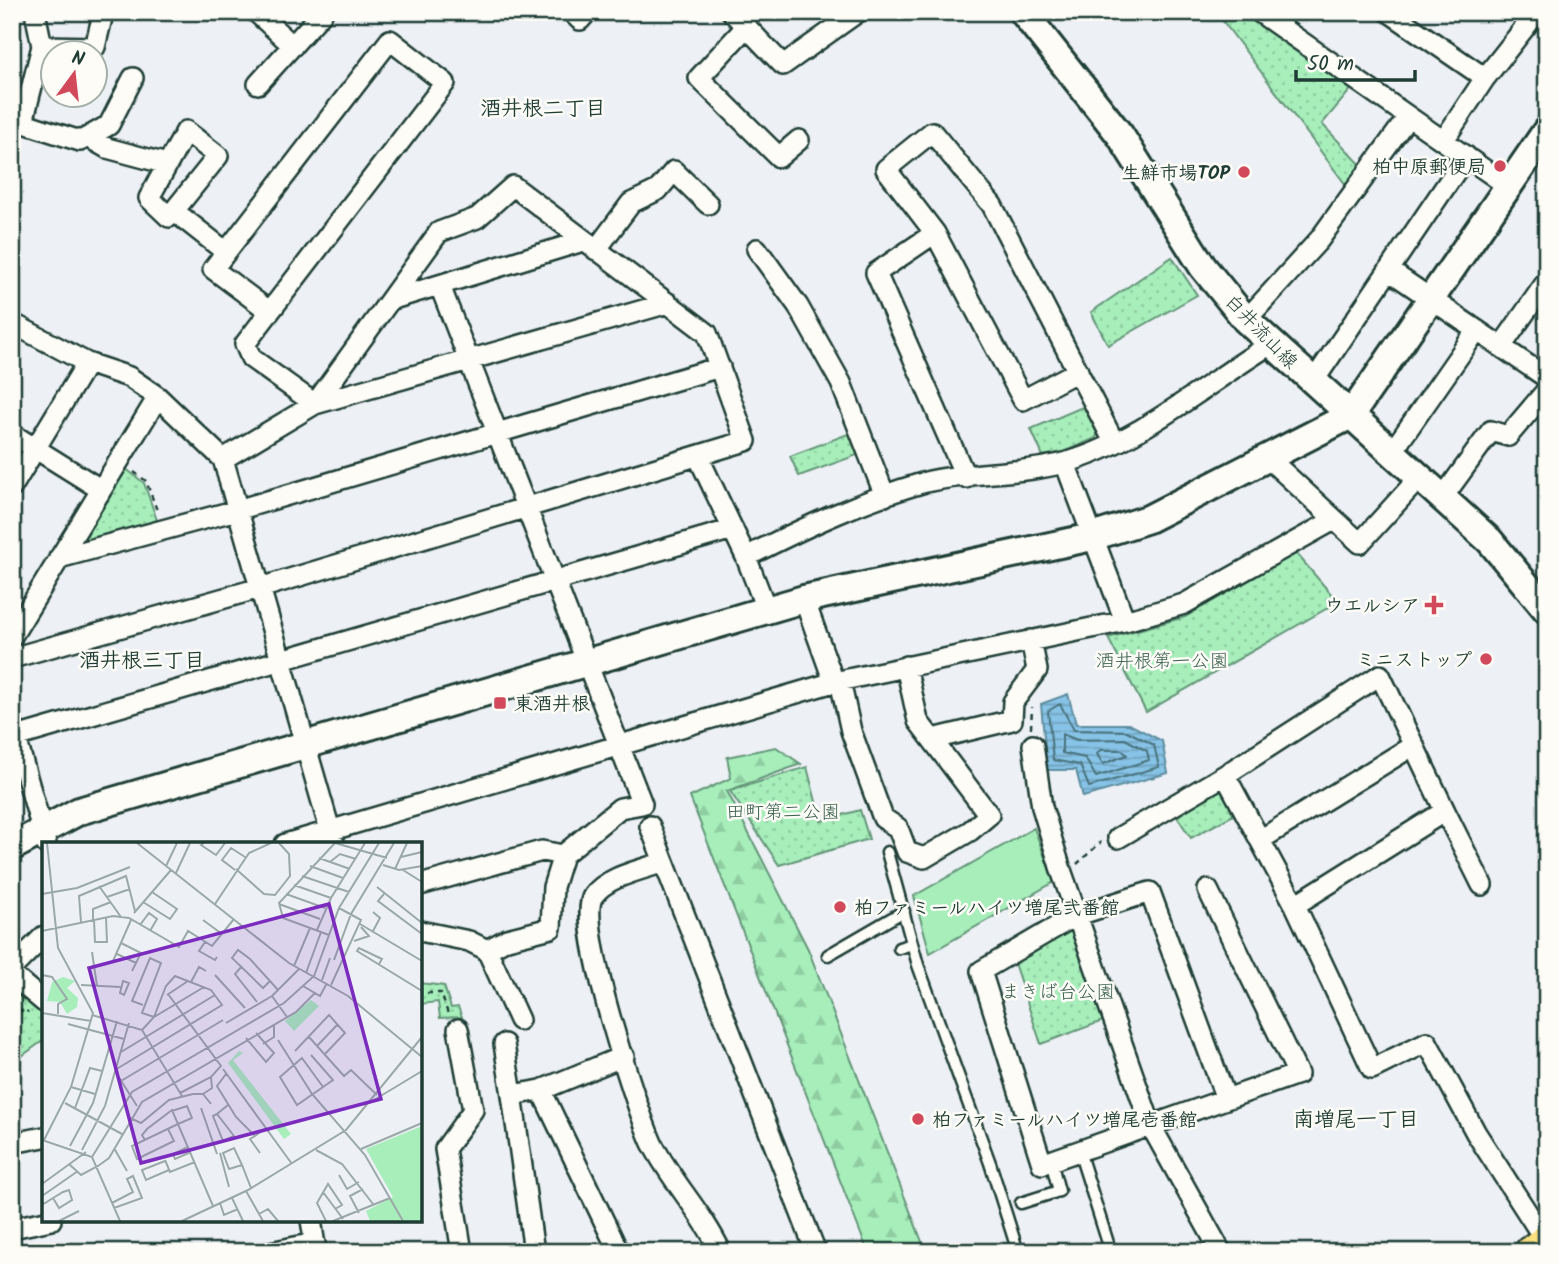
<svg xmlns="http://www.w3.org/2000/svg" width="1559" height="1264" viewBox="0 0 1559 1264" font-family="Kalam,'Klee One',sans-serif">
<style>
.grass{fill:#a7eebb;stroke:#639678;stroke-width:2}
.forest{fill:url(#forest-firs);stroke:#639678;stroke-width:2}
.park{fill:url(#park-dots);stroke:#639678;stroke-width:2}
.water{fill:url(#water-rules);stroke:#5d8d9f;stroke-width:2}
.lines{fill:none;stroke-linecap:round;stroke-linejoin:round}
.shore{stroke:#49737c;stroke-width:2}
.lane-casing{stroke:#1f3d34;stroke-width:15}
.street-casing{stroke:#1f3d34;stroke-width:24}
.secondary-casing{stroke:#1f3d34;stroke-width:32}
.primary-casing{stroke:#1f3d34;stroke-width:35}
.path{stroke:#1f3d34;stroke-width:2.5;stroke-dasharray:5 5;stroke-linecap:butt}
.lane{stroke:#fdfcf7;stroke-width:10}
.street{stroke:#fdfcf7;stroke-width:19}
.secondary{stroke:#fdfcf7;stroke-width:26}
.primary{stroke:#fbe080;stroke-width:30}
.poi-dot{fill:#d1495b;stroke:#fdfcf7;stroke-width:2.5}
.labels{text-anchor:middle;stroke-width:5;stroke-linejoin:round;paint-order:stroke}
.poi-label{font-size:19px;font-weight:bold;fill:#1f3d34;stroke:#fdfcf7;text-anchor:end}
.street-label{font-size:19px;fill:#1f3d34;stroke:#fdfcf7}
.park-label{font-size:19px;fill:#3a604f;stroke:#fdfcf7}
.neighbourhood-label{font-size:21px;font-weight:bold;fill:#1f3d34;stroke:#fdfcf7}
.inset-road{fill:none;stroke:#9ba8a8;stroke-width:2}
.view{fill:#7b2cbf;fill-opacity:0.15;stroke:#7b2cbf;stroke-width:3.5}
.inset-edge{fill:none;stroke:#1f3d34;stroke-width:3.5}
</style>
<defs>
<pattern id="forest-firs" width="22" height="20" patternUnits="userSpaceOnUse" patternTransform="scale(1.75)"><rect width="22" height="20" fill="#a7eebb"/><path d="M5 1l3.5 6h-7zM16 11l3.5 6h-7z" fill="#8fcda1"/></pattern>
<pattern id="park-dots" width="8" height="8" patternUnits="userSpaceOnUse" patternTransform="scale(1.75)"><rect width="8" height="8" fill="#a7eebb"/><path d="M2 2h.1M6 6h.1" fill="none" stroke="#8fcda1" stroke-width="1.8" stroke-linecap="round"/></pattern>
<pattern id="water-rules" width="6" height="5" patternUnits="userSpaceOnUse" patternTransform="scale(1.75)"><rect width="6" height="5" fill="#87c3e7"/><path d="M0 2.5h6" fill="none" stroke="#6ea0bc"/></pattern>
</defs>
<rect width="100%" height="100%" fill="#edf0f5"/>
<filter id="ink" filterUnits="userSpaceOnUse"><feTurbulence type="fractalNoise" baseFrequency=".0143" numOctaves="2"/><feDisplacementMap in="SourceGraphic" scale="14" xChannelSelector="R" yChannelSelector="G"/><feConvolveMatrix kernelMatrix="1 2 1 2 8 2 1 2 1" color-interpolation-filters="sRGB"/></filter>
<g filter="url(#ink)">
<path class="grass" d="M1034 828 1054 882 930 953 914 896Z"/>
<path class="forest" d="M776 747 801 764 727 791 808 949 926 1252H868L690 797 731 778 727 757Z"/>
<path class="park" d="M1216 12H1251L1353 87 1322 124 1364 168 1346 185Z
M1172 257 1197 295 1108 345 1091 312Z
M1087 405 1099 429 1096 438 1063 452 1043 456 1031 429Z
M853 432 860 454 799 476 790 456Z
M120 464 144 483 159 526 76 550Z
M1296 553 1338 602 1146 712 1108 638 1185 617Z
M807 767 821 821 860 810 869 839 779 865 730 791Z
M1218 786 1225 788 1237 813 1191 838 1174 812Z
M1065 930 1072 932 1103 1021 1041 1044 1013 960Z
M12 983 44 1014V1040L12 1063Z
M420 983 444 986 451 1008 458 1007 462 1017 440 1018 438 1002 420 1004Z"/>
<path class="water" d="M1068 694 1076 724H1129L1162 741 1168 773 1083 797 1076 770H1047L1041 704Z"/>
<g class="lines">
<path class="shore" d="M1060 704 1074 730 1127 731 1154 745 1159 767 1089 787 1080 765 1053 760 1048 711Z
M1062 734 1077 740 1125 739 1147 751 1149 760 1096 777 1085 758 1062 753Z
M1100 750H1122L1127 755 1103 764 1097 754Z"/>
<defs>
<path id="lane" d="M887 852 918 965 990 1163 1018 1252
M899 948 912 944
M828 955 904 911
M1079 1151 1108 1243
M1021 1203 1059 1191 1051 1161
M1083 1250 1084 1252"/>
<path id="street" d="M256 12 293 46
M572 12 580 20 587 12
M732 12 783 65 858 12
M1259 12 1508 186
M1389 12 1485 78
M746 27 699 78 779 157 799 140
M42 46 95 47 102 18
M258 84 323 12
M12 119 80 141 88 137 107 148 167 164
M23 122 42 46 35 12
M186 131 218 156 169 217 149 198Z
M88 137 109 125 133 78
M1444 140 1485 78 1537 12
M174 211 226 252
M935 233 876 273 966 478
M757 249 798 306 841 383 885 496
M596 250 631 203 658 190 674 171 708 204
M1390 271 1547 378
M390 300 583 241
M269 311 213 269 390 40 445 83 245 344 251 358 315 404 668 303
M1246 320 1319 240 1408 117
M12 323 87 363 129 377 158 397 223 459 334 844
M1501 347 1547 281
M1078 371 1023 400 935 233 886 169 932 132 992 205 1114 442
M1313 382 1466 156
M12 434 100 489
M1392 452 1477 330
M698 456 746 557 767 611
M1268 458 1360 543 1420 477
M1065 463 1125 621
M12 487 87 363
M1443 497 1491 431 1508 436 1547 390
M746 557C803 528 860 501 922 483 968 471 1018 475 1064 463 1138 443 1207 383 1271 344
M59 558 237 510 720 367
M804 599 834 682
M12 636 158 397
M12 658 260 588 746 441 707 333 513 186 477 218 439 232 315 404 223 459
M840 681 851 731 883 818 898 828 907 852 924 858 970 831 989 815 918 721 906 666
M12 724 46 844
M16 737 733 529
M933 739 1012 720 1013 702 1037 670 1031 640
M1033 745 1042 807 1061 870 1151 1126 1221 1252
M1225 775 1295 905 1372 1069 1427 1042 1476 1133 1545 1240
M1445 811 1482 885
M650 826 816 1252
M1118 838 1225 775 1380 675 1445 811 1295 905
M1260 840 1414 745
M285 844 834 682 1125 621 1184 604 1334 520
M664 862C642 870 607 876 593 896 575 922 637 1110 652 1143 671 1181 703 1213 721 1252
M420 885 542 851 563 855 620 808 642 804 440 286
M1208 890 1298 1074 1226 1099
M1150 892 1226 1099 1042 1164 981 971 1075 916Z
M420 931 469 941 487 950 519 1020
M487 950 507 939 551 928 553 887 563 855
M12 968 44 936
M12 975 44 1002
M458 1029 473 1110 445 1149 462 1252
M504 1044 512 1095
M541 1090 615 1244 610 1252
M12 1143 44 1137
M311 1220 316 1252
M12 1228 51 1220
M270 1252 315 1243
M534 1252 512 1095 541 1090 624 1056"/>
<path id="secondary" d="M1023 12 1120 135 1203 267 1246 320 1490 541 1547 610
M12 847 79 811 804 599 1092 537 1148 519 1351 415 1547 130"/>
<path id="primary" d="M1530 1252 1547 1239"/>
</defs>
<use href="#lane" class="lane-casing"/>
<use href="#street" class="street-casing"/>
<use href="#secondary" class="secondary-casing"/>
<use href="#primary" class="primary-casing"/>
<path class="path" d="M134 472 146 481 158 513
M1031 728 1032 707
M1077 864 1101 842
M427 993H441L448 1014
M12 1008 15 1005 25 1014 28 1011"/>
<use href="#lane" class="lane"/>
<use href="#street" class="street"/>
<use href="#secondary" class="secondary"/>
<use href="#primary" class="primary"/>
</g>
</g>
<g class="poi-dot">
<circle cx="1500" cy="166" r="7"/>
<circle cx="1244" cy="172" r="7"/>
<path d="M1430.5 594.5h7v7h7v7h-7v7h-7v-7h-7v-7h7z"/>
<circle cx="1486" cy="659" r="7"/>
<rect x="493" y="696" width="14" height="14" rx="3.5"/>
<circle cx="840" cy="907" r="7"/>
<circle cx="918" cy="1119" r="7"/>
</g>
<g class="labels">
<g class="poi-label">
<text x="1486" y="173">柏中原郵便局</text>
<text x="1230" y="179">生鮮市場TOP</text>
<text x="1420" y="612">ウエルシア</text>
<text x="1472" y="666">ミニストップ</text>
<text x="514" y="710" text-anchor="start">東酒井根</text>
<text x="854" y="914" text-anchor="start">柏ファミールハイツ増尾弐番館</text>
<text x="932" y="1126" text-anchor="start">柏ファミールハイツ増尾壱番館</text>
</g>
<g class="street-label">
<text transform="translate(1262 331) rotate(46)" y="7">白井流山線</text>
</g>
<g class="park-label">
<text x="1162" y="667">酒井根第一公園</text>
<text x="783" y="818">田町第二公園</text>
<text x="1058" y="998">まきば台公園</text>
</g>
<g class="neighbourhood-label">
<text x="543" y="115">酒井根二丁目</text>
<text x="142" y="667">酒井根三丁目</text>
<text x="1356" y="1126">南増尾一丁目</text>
</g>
</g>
<g transform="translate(42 842)">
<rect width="380" height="380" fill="#edf0f5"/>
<path d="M21 135 33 139 25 146 36 156 35 165 25 172 18 160 5 159 10 140ZM197 209 201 211 191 218 249 292 242 297 186 221Z" fill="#a7eebb"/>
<path d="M269 158 277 164 252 189 243 179ZM380 284V379H328L324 369 351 355 324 307Z" fill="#a7eebb"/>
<path class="inset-road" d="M95 1 247 121 306 154 380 215M162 1 159 3 174 13 183 1M359 15 380 10M277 16 308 27M288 20 298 12 314 17M341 23 357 28 380 24M124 24 135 1M268 24 301 36M194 27 222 52 233 53 248 34 247 12 237 1M353 27 365 1M193 28 180 18 189 6 203 15M361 28 380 40M134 31 148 1M260 34 307 50M252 43 289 56M57 44 79 75M335 45 380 81M0 52 35 46 88 25M244 52 283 66M342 52 336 59 380 92M65 55 88 47M101 60 128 77 135 67 110 50M173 62 207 11 229 1M237 62 278 77M331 70 338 76 331 89M92 71 129 28M51 78V67L69 60M52 78 53 100H65L64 76M161 78 180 92M39 80 37 54 84 34 93 69M318 82 380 119M98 83 107 71 115 77 108 89M275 88 289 56 323 1M0 89 71 74 87 76 137 105 146 89 170 104 192 77M287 93 241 76 237 61 293 1 345 16M312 99 327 94 319 85M163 100 157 109 173 118 175 115M79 101 99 111 90 129M50 110 55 144M75 112 94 121M292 118 309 72 352 1M71 119 89 78M337 122 340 117 317 106 315 109 380 149M200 124 193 132 215 160M252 124 268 86M264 131 279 90M0 133 10 135 25 157 16 162V172M173 133 203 166M280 138 288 116M81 139 87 141 82 153 78 151ZM228 139 221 146 190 116 196 108 208 117 228 139 236 148M149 140 157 125 164 129M39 143 79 145M289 143 319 78 297 66M261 144 278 154 285 141M126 152 179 224 169 235 138 251M125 153 146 139M230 154 245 175M101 163 90 159 108 116 119 121 100 171 112 175 162 145M0 171 49 179M50 173 100 188 140 254M184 181 230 154 257 127M26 182 82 197M267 195 302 234 309 228 335 253M204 196 224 220 232 211 214 191M236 198 270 252 323 313 361 379M221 202 232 195V182M275 204 295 183M253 209 287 173 303 191 283 212M79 210 173 153M269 213 291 238 281 245M260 216 281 245 255 263 238 235ZM181 227 250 322M73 228 180 163 169 148 133 134 124 144 112 175 100 188M73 229 95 264M184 232 175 244 194 275 213 294 224 286M79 239 181 178M29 245 53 252M161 252 170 246 169 235M332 258 380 229M23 261 80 292M33 266 48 226 60 229M159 266 175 312M175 272 171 274 181 299 192 294 175 272 186 263M88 276 99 281 127 258 151 252H161L169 262M126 287 132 299 95 317 90 304 136 282 150 276 145 264 130 269M213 294 208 297 218 311M0 298 50 315 78 379M2 298 29 245 51 171 16 106 5 1M103 298 100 293 105 287 130 268 171 364M28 304 51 261 75 179M146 305 131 312 133 317 149 310M72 306 85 329M319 307 380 281M40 308 63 264 87 181M274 308 300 322 331 362M178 311 187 345M50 315 90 250 242 161 272 134 297 66 337 1M123 318 128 330 153 320M123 319 100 328 104 338 127 328M27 322 39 333 56 324 67 316 100 260 254 170 273 151M200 323 187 327 181 311 192 306 200 323 209 346M297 333 305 347 317 340M0 342 44 310M204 349 221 379M281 350 301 377M0 354 36 329M190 356 201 379M70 361 91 350 85 337 91 334 100 356 72 366M178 361 182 373 196 367M0 362 3 361 11 356 21 350 27 348 30 358 17 366 11 356M317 371 308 354 321 347M217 372 226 367 236 379M17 379 37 369M140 379 206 348 304 288 380 195M284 379 275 361 286 342 300 363 293 367M291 379 348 356"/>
<path class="view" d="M287 62 339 257 99 321 47 126Z"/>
<rect width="380" height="380" class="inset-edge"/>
</g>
<rect width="1559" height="1264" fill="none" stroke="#fdfcf7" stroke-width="42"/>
<rect x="21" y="21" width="1517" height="1222" fill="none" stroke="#1f3d34" stroke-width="2.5" filter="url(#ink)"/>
<g transform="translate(74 74) rotate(15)"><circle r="33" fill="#fdfcf7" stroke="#a4b0a9" stroke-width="2"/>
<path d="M0-5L12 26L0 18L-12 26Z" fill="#d1495b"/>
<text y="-10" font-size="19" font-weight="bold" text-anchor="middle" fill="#1f3d34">N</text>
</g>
<path d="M1296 70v10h119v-10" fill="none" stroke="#1f3d34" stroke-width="3.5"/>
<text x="1307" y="70" font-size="21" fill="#1f3d34" stroke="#fdfcf7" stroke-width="5" paint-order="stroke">50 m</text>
</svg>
